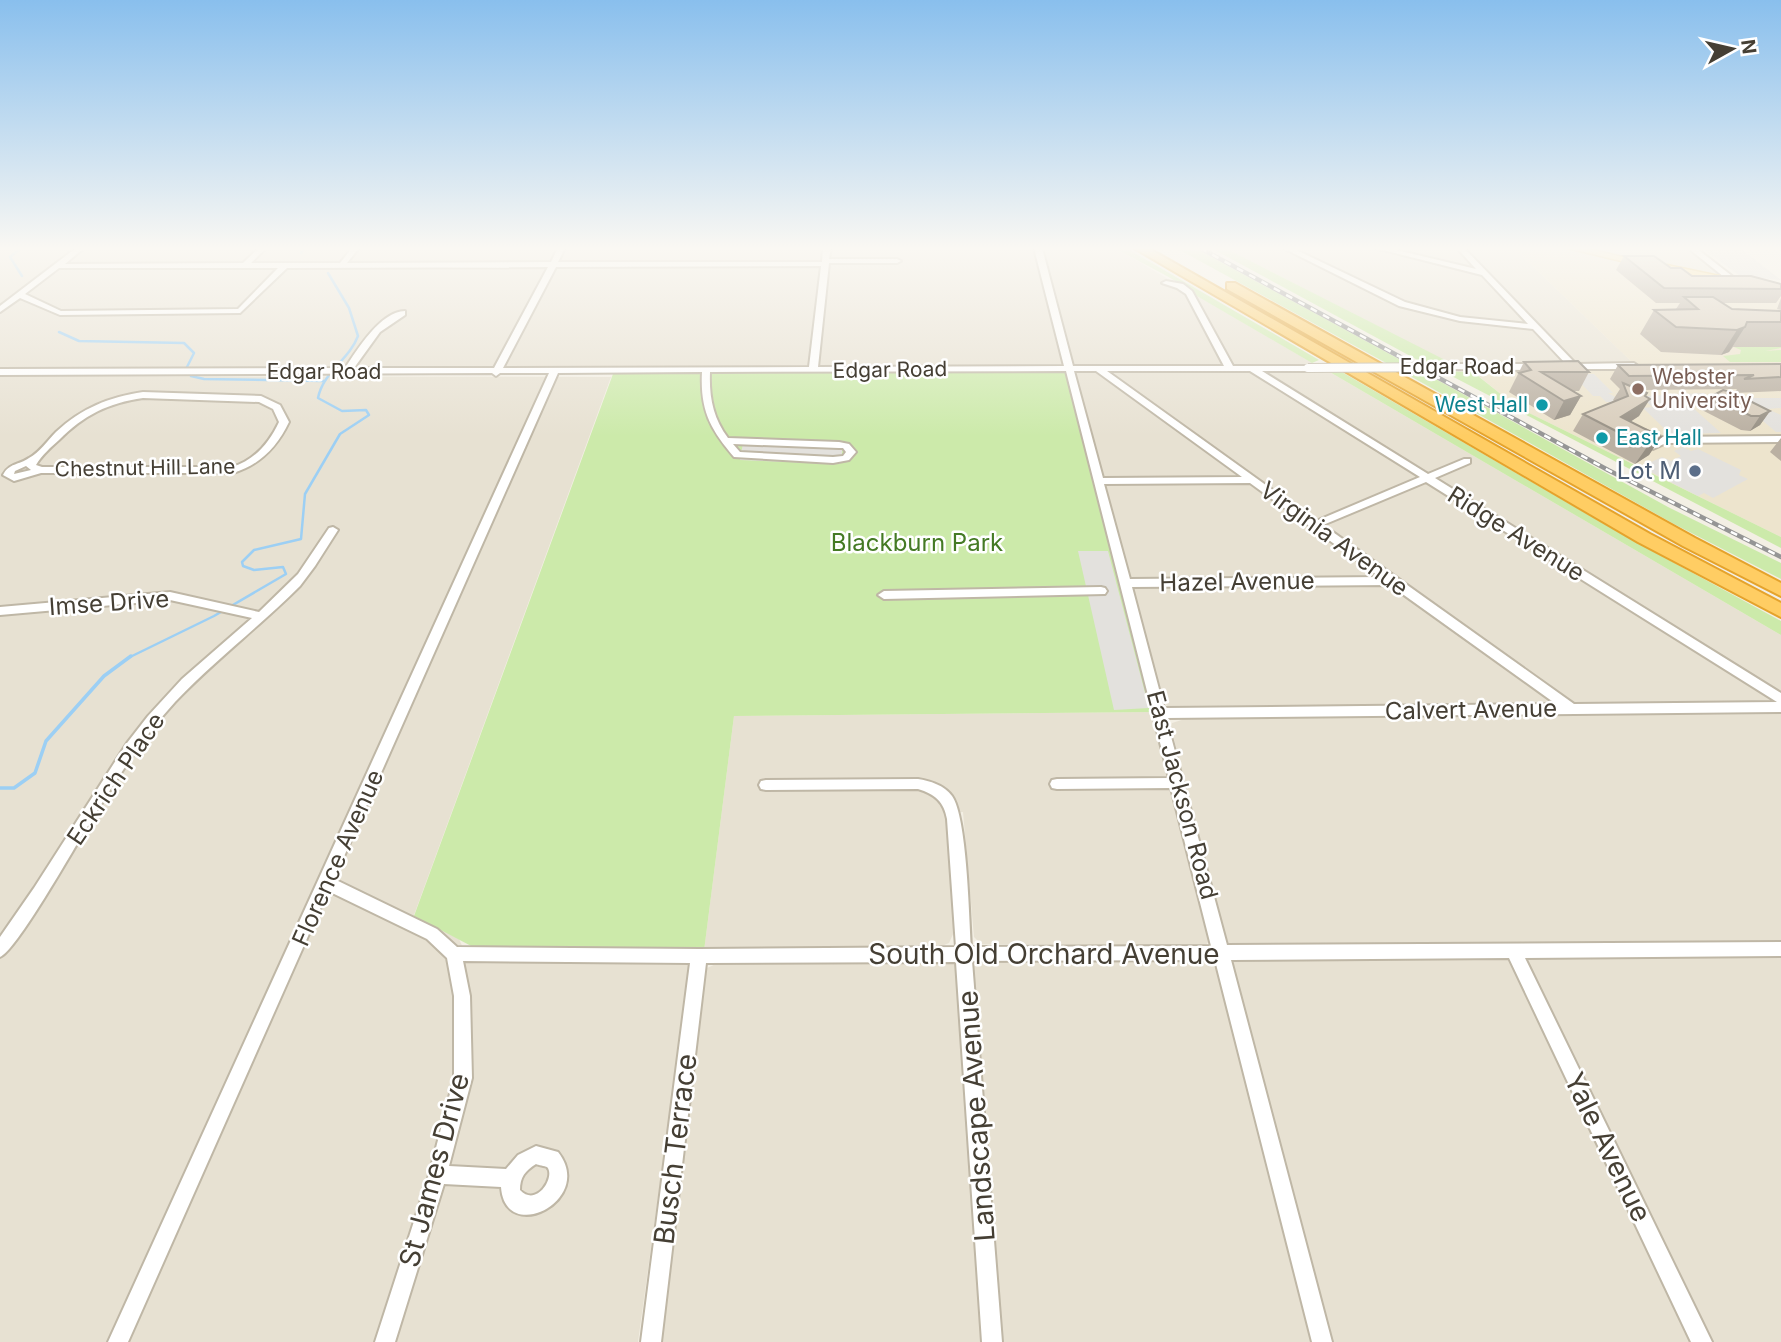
<svg xmlns="http://www.w3.org/2000/svg" width="1781" height="1342" viewBox="0 0 1781 1342" font-family="Inter,sans-serif">
<style>
.residential{fill:#e7e1d2}
.education{fill:#ede4cd}
.green{fill:#cceaaa}
.parking{fill:#e3e1dd}
.lines{fill:none;stroke-linecap:round;stroke-linejoin:round}
.stream-far1{stroke:#9ccff4;stroke-width:2.5}
.stream{stroke:#9ccff4;stroke-width:3.5}
.minor-casing{stroke:#bfb7a6;stroke-width:4}
.major-casing{stroke:#eac15c;stroke-width:3}
.highway-casing{stroke:#e5a32c;stroke-width:4}
.minor{fill:#fff;fill-rule:evenodd}
.major{fill:#ffe191;fill-rule:evenodd}
.highway{fill:#ffcd63;fill-rule:evenodd}
.rail-casing{stroke:#959595;stroke-width:4.5}
.rail{stroke:#fff;stroke-width:2.5;stroke-dasharray:7;stroke-linecap:butt}
.minor-bridge-casing{stroke:#bfb7a6;stroke-width:10;stroke-linecap:butt}
.minor-bridge{stroke:#fff;stroke-width:8}
.wall{fill:#bab0a2}
.shaded-wall{fill:#979084}
.building{fill:#d8cdbc;stroke:#979084;stroke-width:2}
.education-dot{fill:#8d6e63;stroke:#fff;stroke-width:2.5}
.culture-dot{fill:#0f9aa8;stroke:#fff;stroke-width:2.5}
.service-dot{fill:#5c6f8a;stroke:#fff;stroke-width:2.5}
.labels{text-anchor:middle;stroke-width:5;stroke-linejoin:round;paint-order:stroke}
.far-street-label{font-size:21px;fill:#453f34;stroke:#fff}
.far-education-label{font-size:21px;fill:#785e54;stroke:#fff;text-anchor:start}
.far-culture-label{font-size:21px;fill:#0d838f;stroke:#fff;text-anchor:end}
.service-label{font-size:24px;fill:#4e5e75;stroke:#fff;text-anchor:end}
.street-label{font-size:24px;fill:#453f34;stroke:#fff}
.park-label{font-size:24px;fill:#447a24;stroke:#fff}
.near-street-label{font-size:28px;fill:#453f34;stroke:#fff}
</style>
<rect width="100%" height="100%" fill="#f3efe4"/>
<path class="residential" d="M0 248H76L0 305Z
M87 248H1115L1314 364 0 369V314Z
M1225 248H1514L1634 364 1453 365Z
M1579 248H1687L1721 276 1714 277Z
M1083 371H1328L1781 635V703L1167 706 1161 698 1074 374Z
M0 376 611 377 414 915 459 939 469 961 690 965 638 1342H0Z
M1157 712 1211 940 1204 946 981 944 974 937 963 812 946 813 954 932 949 943 939 947 704 951 734 716Z
M1781 714V1342H1333L1171 728 1172 723 1188 718Z
M1206 959 1214 964 1221 975 1312 1342H659L703 977 707 968 716 964Z"/>
<path class="education" d="M1514 248H1558L1759 290 1781 289V537L1517 407 1471 370 1638 368Z"/>
<path class="green" d="M1115 248H1126L1319 360 1312 363 1190 292C1179 280 1133 259 1115 248Z
M1176 248H1195L1408 364H1388Z
M1211 248H1225L1451 363 1425 364Z
M1781 343V348L1765 351 1781 350V362H1730L1723 356 1740 354 1741 350 1734 347H1777Z
M1067 370 1157 712 734 716 704 951 475 948 414 916 613 374Z
M1328 371H1340L1625 536 1781 621V635Z
M1421 371 1668 507 1781 563V579L1674 524 1403 372Z
M1442 371 1473 372 1517 407 1781 537V548Z"/>
<path class="parking" d="M1702 248H1740L1781 280 1740 276Z
M1572 374H1594L1613 393H1608L1617 398 1619 397 1616 393 1629 397 1704 393 1709 397 1740 402 1738 398H1781V408L1767 409 1781 415V432H1776L1750 410 1714 402H1684L1683 406 1692 407 1721 433 1670 434 1643 408 1652 407 1648 403 1606 402 1600 396H1593Z
M744 437 844 441 840 464 740 460Z
M1683 447 1691 451 1698 449 1741 470 1739 475 1748 479 1713 498 1704 493 1698 496 1651 472 1647 464 1662 457 1671 461 1681 456 1674 451Z
M1078 551H1108L1149 708 1114 710Z"/>
<g class="lines">
<path class="stream-far1" d="M21 248 10 257 22 276
M301 253 305 248
M59 332 79 341 184 343 194 353 187 367
M191 376 204 379 325 381
M128 658 214 616 286 574 283 567 254 570 243 566 242 562 254 550 301 539 305 494 340 434 369 415 366 410 342 411 318 398C323 372 349 360 358 336L349 308 328 273"/>
<path class="stream" d="M0 788H14L35 773 46 741 104 676 131 656"/>
<defs>
<path id="minor" d="M76 248H84L65 264 243 263 259 248H266L251 263H340L352 248H359L347 263 551 262 558 248H565L558 262H822L823 248H831L829 259H897L901 261 897 263H829L818 367 1064 366 1034 248H1042L1073 366H1224L1186 294 1177 288 1162 283 1166 281 1183 284 1192 291 1233 366H1311V370L1308 371H1262L1428 474 1464 459H1470V463L1435 478 1781 693V712L1166 718 1227 945 1781 942V956L1525 958 1712 1342H1691L1509 958 1231 960 1332 1342H1312L1215 960 972 961 1002 1342H982L956 962 706 963 661 1342H641L690 963 463 961 470 996 472 1078 449 1166 506 1169 518 1155 536 1146 558 1152C596 1200 505 1246 501 1187L444 1184 395 1342H375L429 1175 454 1078V996L447 958 427 939 328 891 128 1342H108L549 373H500L496 376 492 373 0 375V369L345 368C357 350 381 311 405 311V315L380 332 354 368H494L548 267 287 268 240 313 60 315 20 298 0 312V306ZM821 266 809 367 503 368 556 267ZM59 268H278L238 309 61 311 25 294ZM1066 371 1169 778 1057 779 1052 780 1050 784 1052 788 1057 789 1171 788 1211 946 971 947C969 916 967 817 952 796 944 785 930 781 918 779L766 780 761 781 759 785 761 789 766 790 918 789C935 794 944 802 947 819L956 947 699 949 457 947 437 929 334 879 558 373 702 372C700 410 710 429 734 457L833 463 849 460 856 452 849 444 839 442 728 438C713 418 709 397 710 372ZM1074 371H1096L1242 477 1103 478ZM1107 371H1250L1420 477 1316 521ZM733 444 839 448H843L846 452 843 456 833 457 740 452ZM1426 482 1777 702 1574 704 1323 525ZM1250 483 1380 577 1130 579 1104 484ZM1390 585 1556 704 1164 708 1132 587ZM536 1164C538 1165 545 1166 547 1167 556 1176 537 1208 520 1190 520 1177 525 1171 536 1164Z
M1283 248H1292L1405 302 1460 317 1528 324 1482 275 1375 248H1388L1476 269 1457 248H1464L1576 364 1634 363 1638 366 1634 369H1565L1564 367 1567 365 1533 329 1460 321 1399 306Z
M1688 248H1696L1741 283 1734 285Z
M1451 364H1536L1540 367 1536 370 1448 369V365Z
M143 392 261 396 280 405 289 422C277 447 260 465 233 473H41L14 481 3 475C9 463 19 465 29 458 39 453 48 440 56 432 82 408 109 397 143 392ZM143 398 259 402 273 409 279 422C269 443 255 460 232 467H42L36 465C42 455 51 447 59 440 84 415 108 403 143 398ZM26 466 31 470 14 474 15 471Z
M1645 430 1662 437 1781 436V442L1666 443 1653 449 1637 443 1642 440 1652 443 1656 442 1642 435 1640 433Z
M333 527 338 530 315 566 300 586C260 626 214 661 175 702 140 740 113 785 86 829 73 850 16 951 0 957V937L34 888 127 743 148 716 182 679 252 618 170 600 0 615V607L170 592 259 612 298 574 329 528Z
M1101 587 1105 588 1107 591 1105 594 884 599 878 595 884 591Z"/>
<path id="major" d="M1567 248H1585L1647 263 1642 266Z
M1667 265 1724 277 1729 280 1724 283 1664 270 1662 268Z"/>
<path id="highway" d="M1134 248H1148L1650 534 1781 603V617L1638 542Z
M1227 283H1235L1695 538 1781 583V596L1683 546 1227 289Z"/>
</defs>
<use href="#minor" class="minor-casing"/>
<use href="#major" class="major-casing"/>
<use href="#highway" class="highway-casing"/>
<use href="#minor" class="minor"/>
<use href="#major" class="major"/>
<use href="#highway" class="highway"/>
<defs>
<path id="rail" d="M1200 248 1608 470 1781 557"/>
</defs>
<use href="#rail" class="rail-casing"/>
<use href="#rail" class="rail"/>
<defs>
<path id="minor-bridge" d="M1308 368 1451 367"/>
</defs>
<use href="#minor-bridge" class="minor-bridge-casing"/>
<use href="#minor-bridge" class="minor-bridge"/>
</g>
<path class="wall" d="M1624 256 1692 276 1781 289V296L1776 303H1722L1732 309 1781 311V347H1733L1729 352 1721 355 1661 352 1640 334 1654 310 1676 309 1680 303H1656L1616 270Z
M1781 298V310L1777 309Z
M1524 362 1589 372 1579 391H1572L1581 396 1570 415 1554 420 1509 392Z
M1781 364V391L1734 393 1737 389 1640 390 1645 396 1639 416 1630 422 1661 437 1649 455 1635 464 1573 431 1583 414 1614 401 1613 400 1620 389 1610 379 1618 365Z
M1712 396 1770 411 1760 425 1750 431 1741 430 1702 410Z
M1781 438V461L1770 452Z"/>
<path class="shaded-wall" d="M1745 327 1729 352 1721 355 1737 330Z
M1581 396 1570 415 1554 420 1564 401Z
M1650 399 1639 416 1616 431 1621 417Z
M1770 411 1760 425 1750 431 1760 416Z
M1661 437 1649 455 1635 464 1647 447Z"/>
<path class="building" d="M1624 256H1654L1671 268H1681L1692 276H1751L1781 284V289L1664 288Z
M1684 297H1713L1732 309 1781 311V322H1747L1745 327 1737 330 1676 327 1654 310 1698 309Z
M1578 361 1589 372H1541L1581 396 1564 401 1519 373 1531 370 1524 362Z
M1781 364V377L1744 379 1754 375 1629 376 1618 365Z
M1623 383 1647 393 1645 396 1650 399 1621 417 1661 437 1647 447 1583 414 1628 396Z
M1723 390 1732 392 1770 411 1760 416H1751L1712 396Z"/>
<linearGradient id="sky" x2="0" y2="1"><stop stop-color="#89bfed"/><stop offset="0.57" stop-color="#faf8f3"/><stop offset="1" stop-color="#faf8f3" stop-opacity="0"/></linearGradient>
<rect width="1781" height="436" fill="url(#sky)"/>
<circle class="education-dot" cx="1638" cy="389" r="7"/>
<g class="culture-dot">
<circle cx="1542" cy="405" r="7"/>
<circle cx="1602" cy="438" r="7"/>
</g>
<circle class="service-dot" cx="1695" cy="471" r="7"/>
<g class="labels">
<g class="far-street-label">
<text x="1457" y="374">Edgar Road</text>
<text transform="translate(890 370) rotate(-1)" y="7">Edgar Road</text>
<text x="324" y="379">Edgar Road</text>
<text transform="translate(145 468) rotate(-1)" y="7">Chestnut Hill Lane</text>
</g>
<g class="far-education-label">
<text x="1652" y="384">Webster<tspan x="1652" dy="24">University</tspan></text>
</g>
<g class="far-culture-label">
<text x="1528" y="412">West Hall</text>
<text x="1616" y="445" text-anchor="start">East Hall</text>
</g>
<g class="service-label">
<text x="1681" y="479">Lot M</text>
</g>
<g class="street-label">
<text transform="translate(1516 534) rotate(32)" y="8">Ridge Avenue</text>
<text transform="translate(1334 539) rotate(36)" y="8">Virginia Avenue</text>
<text transform="translate(1237 582) rotate(-1)" y="8">Hazel Avenue</text>
<text transform="translate(109 603) rotate(-4)" y="8">Imse Drive</text>
<text transform="translate(1471 710) rotate(-1)" y="8">Calvert Avenue</text>
<text transform="translate(116 779) rotate(-56)" y="8">Eckrich Place</text>
<text transform="translate(1182 795) rotate(75)" y="8">East Jackson Road</text>
<text transform="translate(338 858) rotate(-66)" y="8">Florence Avenue</text>
</g>
<g class="park-label">
<text x="917" y="551">Blackburn Park</text>
</g>
<g class="near-street-label">
<text x="1044" y="964">South Old Orchard Avenue</text>
<text transform="translate(976 1116) rotate(-94)" y="10">Landscape Avenue</text>
<text transform="translate(1608 1147) rotate(64)" y="10">Yale Avenue</text>
<text transform="translate(675 1149) rotate(-83)" y="10">Busch Terrace</text>
<text transform="translate(434 1170) rotate(-75)" y="10">St James Drive</text>
</g>
</g>
<g transform="translate(1732 49) rotate(82)" stroke="#ffffff" stroke-width="5" paint-order="stroke">
<path d="M0-5L12 26L0 18L-12 26Z" fill="#453f34"/>
<text y="-10" font-size="19" font-weight="bold" text-anchor="middle" fill="#453f34">N</text>
</g>
</svg>
